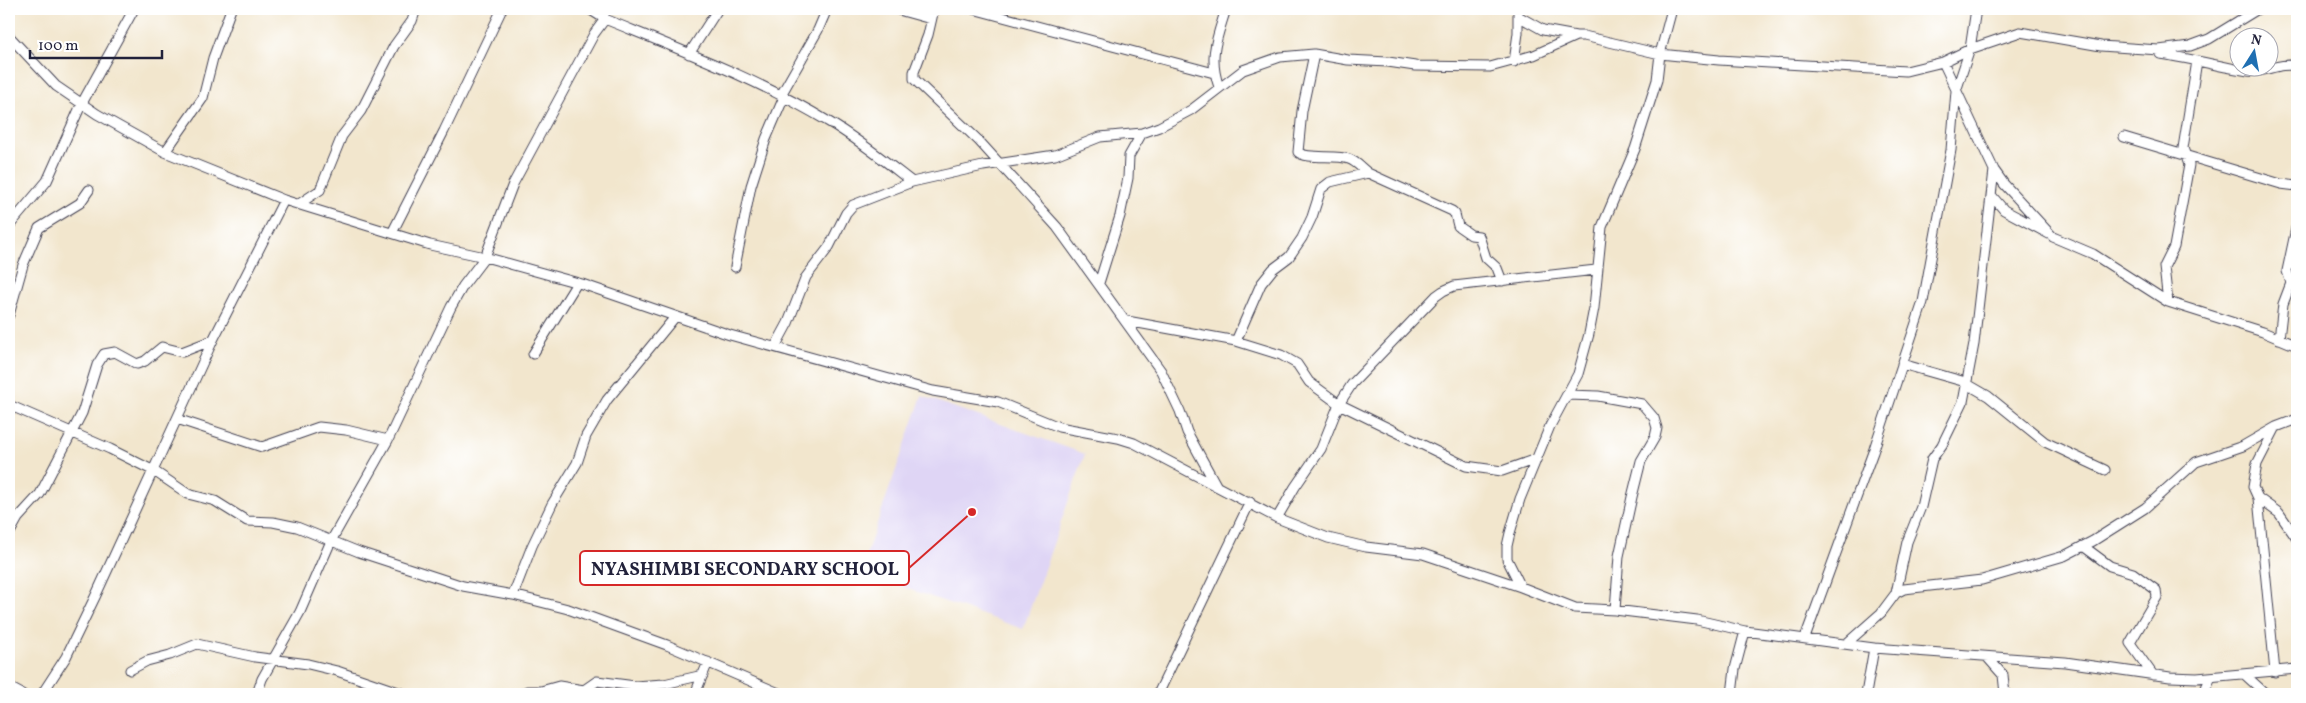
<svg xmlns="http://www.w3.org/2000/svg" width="2306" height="703" viewBox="0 0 2306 703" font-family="Vollkorn,serif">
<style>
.built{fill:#dfd5f5}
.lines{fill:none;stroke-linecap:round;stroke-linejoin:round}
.minor-casing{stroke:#413f51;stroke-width:11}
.minor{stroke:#fff;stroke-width:9}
.leader{fill:none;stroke:#d62828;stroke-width:2}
.callout-dot{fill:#d62828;stroke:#fff;stroke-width:2}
.callout{fill:#fff;stroke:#d62828;stroke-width:2}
.callout-label{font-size:19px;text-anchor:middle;font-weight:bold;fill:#22223b}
</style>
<rect width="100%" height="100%" fill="#fff"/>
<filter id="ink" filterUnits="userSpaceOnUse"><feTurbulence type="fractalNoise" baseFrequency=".02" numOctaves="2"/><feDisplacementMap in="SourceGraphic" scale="10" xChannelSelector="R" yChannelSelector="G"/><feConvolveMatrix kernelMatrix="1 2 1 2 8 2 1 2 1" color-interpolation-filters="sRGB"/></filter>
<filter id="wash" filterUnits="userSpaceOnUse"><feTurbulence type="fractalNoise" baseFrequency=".0096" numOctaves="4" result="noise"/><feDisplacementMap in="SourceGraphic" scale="20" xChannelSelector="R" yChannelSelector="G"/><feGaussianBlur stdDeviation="1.12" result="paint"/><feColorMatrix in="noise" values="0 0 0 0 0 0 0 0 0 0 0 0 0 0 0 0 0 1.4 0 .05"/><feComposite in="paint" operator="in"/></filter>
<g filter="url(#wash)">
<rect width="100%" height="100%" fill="#f2e6cd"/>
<path class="built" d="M922 396 1085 454 1023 629 860 572Z"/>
</g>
<g filter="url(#ink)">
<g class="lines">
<defs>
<path id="minor" d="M589 9 605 19C681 50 758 79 829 122 858 139 885 161 912 182
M895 9 931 19
M934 9 928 35 914 72V79L979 141 1057 227 1161 371 1180 411 1187 432 1216 485
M973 9 1214 73
M1518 16 1543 30 1576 36
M602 17 607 9
M9 36 56 86 97 114 165 152 284 200 430 245 485 257 582 284 730 335 933 391 998 402 1059 427 1118 438 1134 443 1277 518 1328 538 1366 547 1423 554 1521 587 1575 608 1615 610 1697 620 1745 631 1874 648 2065 662 2170 677 2197 678 2297 669
M689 54 718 9
M1314 54 1302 111 1298 152C1306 160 1336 154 1349 159 1357 162 1361 168 1368 173L1452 211 1455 214 1458 226 1471 235 1479 236 1486 258 1497 268 1502 281
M2160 54C2190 58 2219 67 2248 71 2267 73 2277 62 2297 66
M1514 62 1518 33V9
M1943 62 1994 170 2004 184 2053 237 2093 254 2168 302 2263 332 2297 346
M1219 87C1208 57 1217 38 1226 9
M781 95 818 30 827 9
M2124 137 2281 184 2297 186
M165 152 203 98 213 58 231 9
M1992 196 2004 210 2049 234
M299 204 320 190 342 136 361 111 394 46 412 21 416 9
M9 226 47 181 81 105 134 9
M392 233 444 131 502 9
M735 267 751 186 766 139 784 97
M1099 283 1120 216 1128 178 1129 156 1142 133
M2168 302 2164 267 2174 247 2189 165 2183 148 2197 61
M9 315 23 265 39 228 80 203 89 190
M1127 321 1236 341 1281 355 1297 364 1309 382 1339 404 1466 466 1502 471 1536 459
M2279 339 2283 304 2291 283 2287 271 2297 224
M1236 341 1261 284 1273 269 1289 257 1302 238 1312 217 1321 189 1330 182 1368 173
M775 347 788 323 806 277 829 247 846 213 853 205 912 182 983 166 1055 155 1100 137 1142 133 1159 127 1191 110 1243 70 1280 57 1314 54 1348 60 1388 62 1415 66 1490 67 1534 55 1576 36H1584L1660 54 1719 60 1906 71 1943 62 1970 49 2020 32 2101 46 2159 50 2190 46 2209 39 2258 9
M533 354 577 283
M1902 364 1962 381 1988 396 2045 442 2105 470
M1568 395 1598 396 1642 404 1654 418 1657 428 1655 437 1641 461 1632 497 1619 556 1615 610
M9 405 110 449 154 471 188 494 215 501 247 521 273 522 297 527 359 552 463 586 513 595 568 609 667 645 781 694
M177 419 262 447 319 427 346 430 388 440
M2275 429 2257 464 2253 487 2258 498 2279 513 2297 539
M2258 498 2275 672
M1277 518 1295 487 1321 449 1339 404 1352 384 1436 296 1443 291 1454 286 1596 270
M9 534 18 518 40 494 82 413 97 365 104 354 115 352 137 364 145 361 162 347 182 352 213 340
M2083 546 2110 566 2133 573 2156 590 2157 597 2130 643 2153 675
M1521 587 1507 559V546L1510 533 1520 499 1550 426 1578 374 1589 334 1594 308 1602 227 1635 149 1657 80 1660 54 1672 9
M1896 593 1907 542 1921 507 1932 459 1942 445 1963 402 1974 344 1994 170
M513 595 532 546 552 504 577 463 586 436 607 400 675 317
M1805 638 1873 452 1923 302 1951 150 1956 91 1970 49 1976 9
M1847 643 1881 613 1896 593 1904 589 1982 580 2064 556 2093 541 2145 508 2196 462 2243 446 2276 427 2297 419
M1988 658 2003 675 2005 694
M130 670 147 661 170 655 197 644 255 657 308 664 337 671 404 694
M2244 674 2266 694
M9 687 22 694
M42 694 66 657 96 595 213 340 284 200
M257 694 262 679 300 612 331 541 388 440 451 307 463 286 485 257 513 184 594 34 605 19
M522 694 527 691H541L559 686 584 690 597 681 635 686 664 684 703 675
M695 694 708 662
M1158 694 1250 502
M1732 694 1735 669 1745 631
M1866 694 1874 648
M2203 694 2211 677"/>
</defs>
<use href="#minor" class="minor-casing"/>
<use href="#minor" class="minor"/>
</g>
</g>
<path class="leader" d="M972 512L909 568"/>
<circle class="callout-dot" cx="972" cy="512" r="5"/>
<rect class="callout" x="580" y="551" width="329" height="34" rx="5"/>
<g class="callout-label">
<text x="745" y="575">NYASHIMBI SECONDARY SCHOOL</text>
</g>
<rect width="2306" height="703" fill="none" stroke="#fff" stroke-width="30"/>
<g transform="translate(2254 52) rotate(11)"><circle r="24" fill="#ffffff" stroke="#a7a7b1"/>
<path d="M0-4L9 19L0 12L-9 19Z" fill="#1f6fb2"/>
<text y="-8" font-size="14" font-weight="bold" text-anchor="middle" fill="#22223b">N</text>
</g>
<path d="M30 50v8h132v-8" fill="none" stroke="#22223b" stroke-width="2.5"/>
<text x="38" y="50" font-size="15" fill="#22223b" stroke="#ffffff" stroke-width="4" paint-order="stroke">100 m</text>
</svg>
